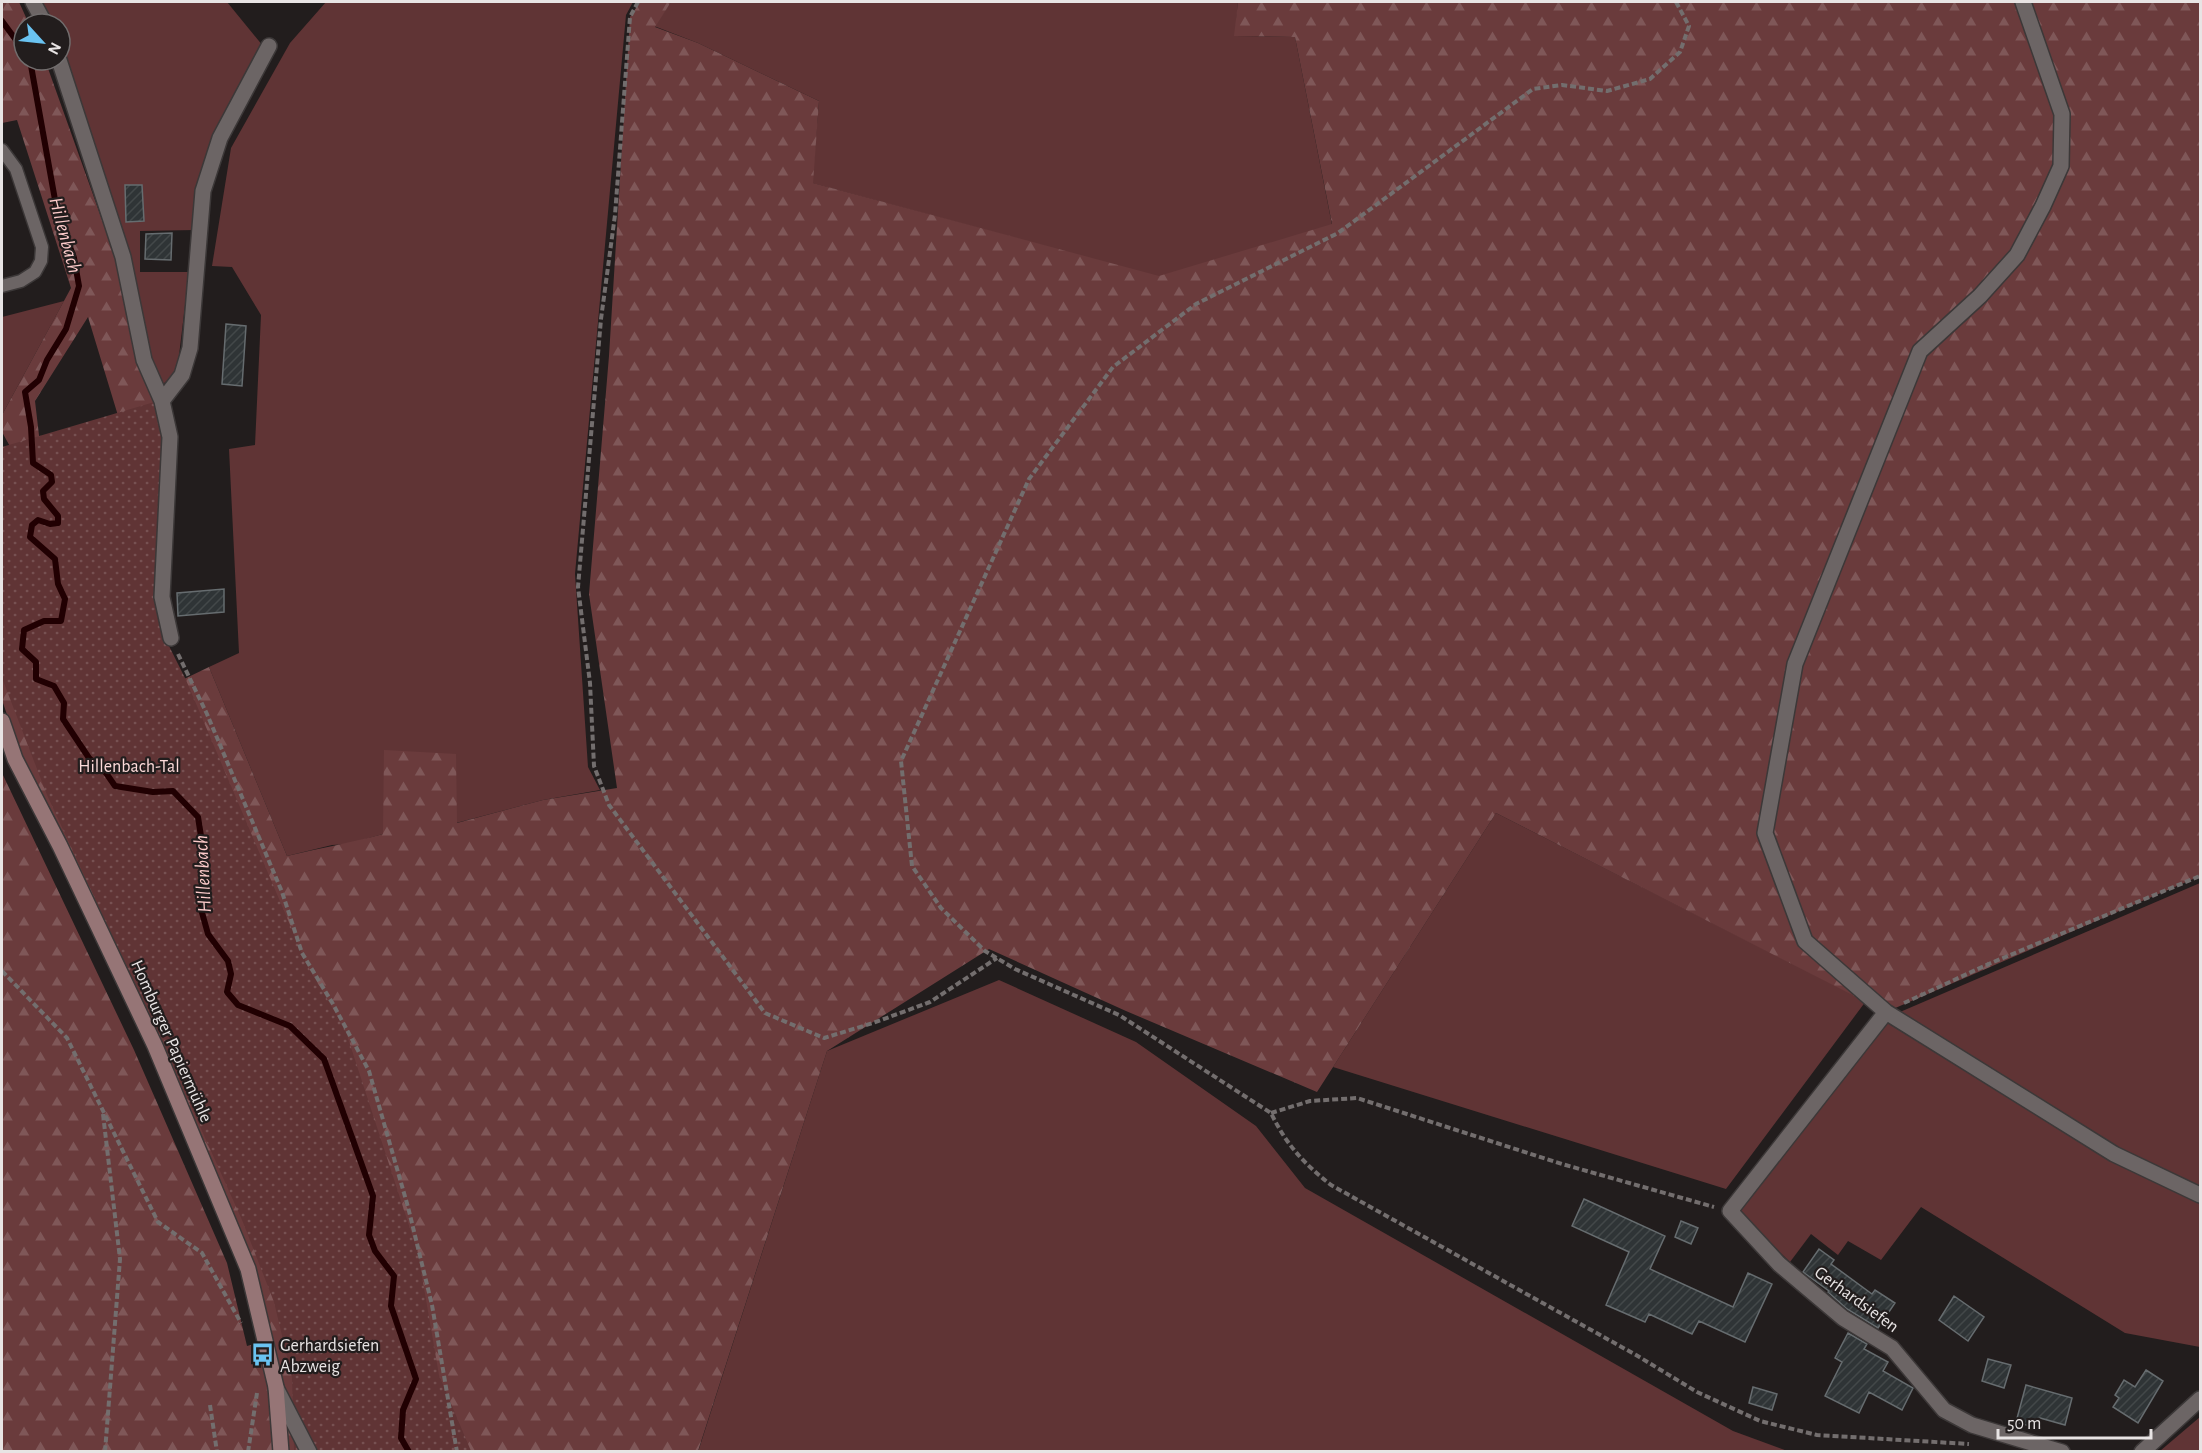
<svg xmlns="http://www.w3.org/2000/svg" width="2202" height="1453" viewBox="0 0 2202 1453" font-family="'Alegreya Sans',sans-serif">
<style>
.green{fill:#603435}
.forest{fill:url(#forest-firs)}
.park{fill:url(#park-dots)}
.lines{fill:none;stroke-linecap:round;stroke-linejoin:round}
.stream{stroke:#210002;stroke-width:6}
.building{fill:url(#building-hatch);stroke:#666c6f;stroke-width:1.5}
.lane-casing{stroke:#3c3838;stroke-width:15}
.street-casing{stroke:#3c3838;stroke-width:18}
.secondary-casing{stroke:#3c3838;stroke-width:18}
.path{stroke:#736e6e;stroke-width:4;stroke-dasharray:6 3;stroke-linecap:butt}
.lane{stroke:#6c6565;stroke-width:12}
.street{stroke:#6c6565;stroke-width:15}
.secondary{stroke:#967576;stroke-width:15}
.labels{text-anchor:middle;stroke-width:4.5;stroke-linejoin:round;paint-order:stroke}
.park-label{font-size:18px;fill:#fcdad9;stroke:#221d1d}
.street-label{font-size:18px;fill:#e8e4e4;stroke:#221d1d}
.poi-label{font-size:18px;fill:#e8e4e4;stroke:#221d1d;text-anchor:start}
.water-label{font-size:20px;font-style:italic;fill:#fdcbca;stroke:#221d1d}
</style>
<defs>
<pattern id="forest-firs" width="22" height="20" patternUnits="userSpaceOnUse" patternTransform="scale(1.5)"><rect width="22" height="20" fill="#6a3b3c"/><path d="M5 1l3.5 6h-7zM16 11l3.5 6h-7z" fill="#7f5758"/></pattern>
<pattern id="park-dots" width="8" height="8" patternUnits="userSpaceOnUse" patternTransform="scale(1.5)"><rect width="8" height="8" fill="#603435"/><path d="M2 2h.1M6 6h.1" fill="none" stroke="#775152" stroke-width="1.8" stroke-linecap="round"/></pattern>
<pattern id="building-hatch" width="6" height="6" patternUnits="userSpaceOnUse" patternTransform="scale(1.5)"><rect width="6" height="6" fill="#2f3436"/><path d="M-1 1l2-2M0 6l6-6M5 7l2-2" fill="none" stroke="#434849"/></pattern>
</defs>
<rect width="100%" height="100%" fill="#221d1d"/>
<path class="green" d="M39 2H227L263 46 204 160 195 230 140 231V272H189L177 372 162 385 148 360 129 258 60 46V24H50Z
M326 2H633L626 15 575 574 588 767 600 790 543 800 456 823 383 834 348 844 332 845 287 856 209 667 239 653 229 449 255 445 261 315 232 267 212 266 231 148 290 43Z
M671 2H1238L1235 36 1295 37 1332 225 1159 277 812 183 819 101 698 43 654 26Z
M64 301 2 415V317Z
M1496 813 1866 1001 1726 1189 1333 1067Z
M2200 883V1188L2114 1147 1900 1012Z
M999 980 1136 1042 1256 1126 1305 1188 1733 1431 1790 1452H698L827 1051Z
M1888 1023 2113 1161 2200 1203V1347L2125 1333 1921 1207 1881 1260 1848 1241 1838 1255 1811 1234 1790 1262 1735 1209Z
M2200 1417V1451H2160Z"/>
<path class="forest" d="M2 2H19L29 24H24V60H45L116 259 157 405 163 444 160 529 123 432 88 317 35 401 45 487 33 488 2 432V415L71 288 17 120 2 123Z
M640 2H671L655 27 698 43 819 101 813 183 1159 276 1332 224 1295 37 1234 36 1238 2H2200V876L1886 1012 1496 813 1317 1092 1126 1011 989 949 827 1051 698 1451H2V773L134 1050 227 1263 247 1346 273 1339 255 1266 164 1046 22 759 2 700V566L180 681 209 667 287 856C319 848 351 843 383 834L384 750 456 754 457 823 543 800 617 788 589 594 609 356 630 17Z"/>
<path class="park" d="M161 400V580L167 642 186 680 308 967 345 1029 418 1253 439 1375 471 1451H294L292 1378 274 1302 242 1220 184 1091 47 795 2 678V447Z"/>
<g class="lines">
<path class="stream" d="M2 21 24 51
M30 60 57 211 74 258 79 286 66 329 47 360 39 380 25 392 31 427 33 463 51 475 52 482 43 491 44 499 58 516V523L50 524 38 520 32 525 30 537 55 559 58 584 65 599 61 621H44L24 630 22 649 36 662V679L54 686 64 703 63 719 89 758 106 773 115 786 153 792 173 791 198 817 203 849 201 909 208 934 228 961 231 974 227 992 238 1005 290 1026 324 1059 373 1196 369 1235 375 1251 394 1276 391 1306 416 1379 403 1410 401 1438 409 1452"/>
</g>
<path class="building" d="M125 185H142L144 221 126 222Z
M172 233 171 260 145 259 146 234Z
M226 324 246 326 242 386 222 384Z
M224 589V612L178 616 177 593Z
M1584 1199 1665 1236 1650 1269 1733 1307 1748 1273 1772 1284 1745 1342 1699 1321 1692 1334 1649 1314 1645 1322 1606 1305 1629 1252 1572 1226Z
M1681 1221 1698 1228 1691 1244 1675 1237Z
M1819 1249 1834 1260 1831 1264 1872 1294 1875 1290 1895 1303 1878 1328 1847 1309 1828 1292 1829 1291 1803 1272Z
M1954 1296 1984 1317 1968 1341 1939 1320Z
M1848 1333 1867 1344 1864 1349 1888 1362 1883 1371 1913 1388 1902 1410 1869 1392 1859 1413 1825 1396 1842 1362 1835 1358Z
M1988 1359 2011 1365 2004 1388 1982 1381Z
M2146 1370 2163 1381 2138 1423 2113 1407 2119 1398 2115 1395 2124 1380 2135 1387Z
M2026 1385 2072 1398 2065 1425 2040 1418 2037 1428 2016 1422Z
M1753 1387 1777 1394 1772 1410 1749 1403Z"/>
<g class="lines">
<defs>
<path id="lane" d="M2 150 16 169 42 247 41 261 35 272 21 281 2 286"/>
<path id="street" d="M33 2 45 24
M2023 2 2062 114 2061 166 2043 206 2017 255 1980 296 1920 351 1795 664 1765 833 1805 941 1886 1012 2114 1154 2200 1195
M59 60 123 257 144 360 162 401 170 437 162 597 171 638
M162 401 182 375 190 348 203 191 220 138 269 46
M1886 1012 1730 1211 1779 1264 1843 1318 1892 1348 1944 1410 1972 1425 2062 1452
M276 1388 309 1452
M2142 1452 2200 1399"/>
<path id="secondary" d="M2 721 15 759 60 846 155 1046 248 1269 276 1387 281 1452"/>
</defs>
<use href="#lane" class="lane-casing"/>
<use href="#street" class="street-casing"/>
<use href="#secondary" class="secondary-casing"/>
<path class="path" d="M638 2 630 17 615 215 601 319 578 587 590 683 594 766 609 805 765 1013 824 1038 873 1023 930 1002 997 958
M1676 2 1689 26 1680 52 1650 79 1607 91 1562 85 1533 89 1338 233 1196 304 1113 367 1029 479 901 761 912 866 941 908 985 951 1015 969 1119 1015 1271 1113C1286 1144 1303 1163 1331 1185L1636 1355 1697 1392 1760 1421 1817 1435 1969 1444
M178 654 207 714 282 892 302 953 333 1004 369 1071 408 1207 432 1305 457 1452
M2 971 67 1038 158 1222 202 1253 241 1323
M1904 1003 1991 963 2200 876
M1271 1113 1310 1101 1357 1098 1562 1164 1714 1207
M103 1114 120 1259 105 1452
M210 1405 217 1452
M248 1452 257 1393"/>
<use href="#lane" class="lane"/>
<use href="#street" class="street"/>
<use href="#secondary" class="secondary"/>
</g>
<defs>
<symbol id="bus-bare" viewBox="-9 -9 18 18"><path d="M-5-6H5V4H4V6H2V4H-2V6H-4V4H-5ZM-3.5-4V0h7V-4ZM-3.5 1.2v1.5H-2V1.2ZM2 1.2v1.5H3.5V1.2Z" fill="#6ac3f1" stroke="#221d1d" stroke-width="2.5" paint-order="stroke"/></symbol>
</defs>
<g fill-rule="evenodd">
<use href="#bus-bare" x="246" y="1338" width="33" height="33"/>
</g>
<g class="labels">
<g class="park-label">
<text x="129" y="772">Hillenbach-Tal</text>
</g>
<g class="street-label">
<text transform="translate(172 1041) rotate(66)" y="6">Homburger Papiermühle</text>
<text transform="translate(1857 1299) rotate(36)" y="6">Gerhardsiefen</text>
</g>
<g class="poi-label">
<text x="280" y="1351">Gerhardsiefen<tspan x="280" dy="21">Abzweig</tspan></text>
</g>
<g class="water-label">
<text transform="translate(66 235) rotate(75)" y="7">Hillenbach</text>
<text transform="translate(202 874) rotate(-93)" y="7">Hillenbach</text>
</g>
</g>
<rect width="2202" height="1453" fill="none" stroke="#e8e4e4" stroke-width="6"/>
<g transform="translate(42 42) rotate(117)"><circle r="28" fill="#221d1d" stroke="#716d6d" stroke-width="1.5"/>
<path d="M0-4.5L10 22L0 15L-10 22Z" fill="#6ac3f1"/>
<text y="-9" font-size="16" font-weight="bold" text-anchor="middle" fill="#e8e4e4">N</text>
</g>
<path d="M1998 1429v9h153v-9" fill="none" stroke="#e8e4e4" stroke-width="3"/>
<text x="2007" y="1429" font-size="18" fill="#e8e4e4" stroke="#221d1d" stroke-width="4.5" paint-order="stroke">50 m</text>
</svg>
